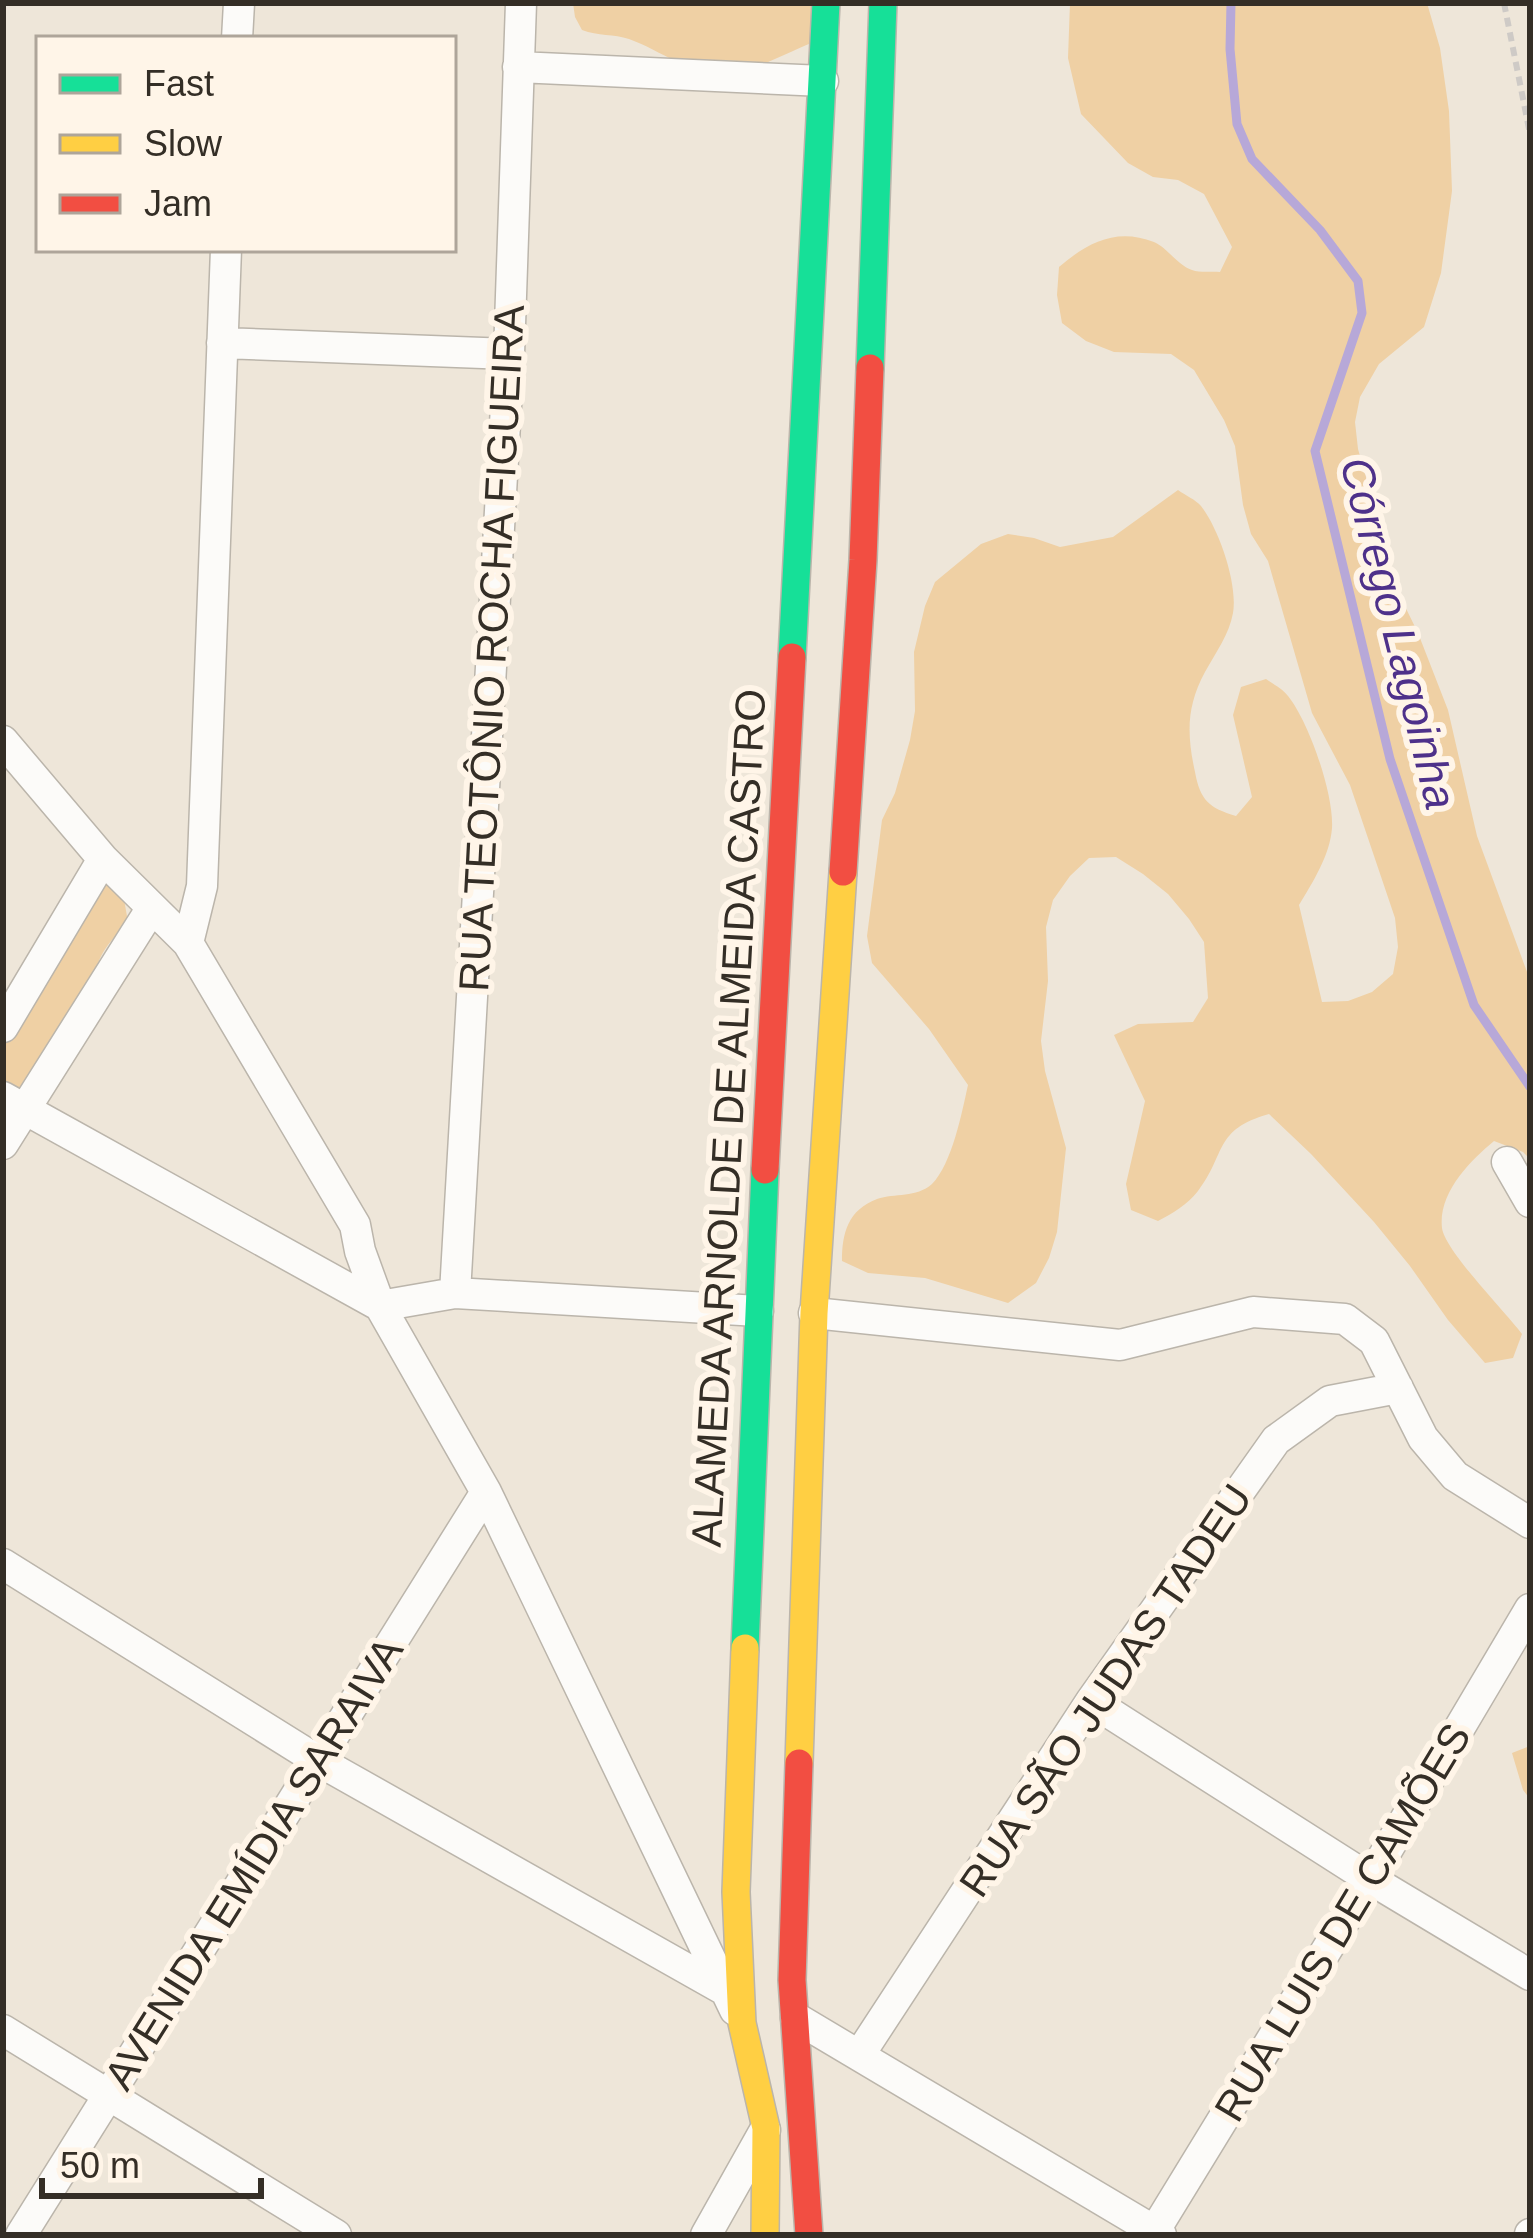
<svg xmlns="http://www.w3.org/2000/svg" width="1533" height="2238" viewBox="0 0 1533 2238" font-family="Helvetica,sans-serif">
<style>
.green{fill:#efd0a4}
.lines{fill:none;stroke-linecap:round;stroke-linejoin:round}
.stream{stroke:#b7a8d8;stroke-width:9}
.street-casing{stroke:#bbb5ab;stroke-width:33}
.fast-casing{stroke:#bbb5ab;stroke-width:30}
.slow-casing{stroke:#bbb5ab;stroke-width:30}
.jam-casing{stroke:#bbb5ab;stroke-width:30}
.path{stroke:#cecac6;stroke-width:6;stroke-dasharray:9 6;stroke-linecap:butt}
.street{stroke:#fcfbf9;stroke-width:30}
.fast{stroke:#16e098;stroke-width:27}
.slow{stroke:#ffcf43;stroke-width:27}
.jam{stroke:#f24e42;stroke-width:27}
.labels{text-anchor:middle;stroke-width:12;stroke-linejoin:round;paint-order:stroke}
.street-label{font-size:42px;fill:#342e26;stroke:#fff5e8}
.water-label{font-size:45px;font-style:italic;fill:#4e318a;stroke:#fff5e8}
</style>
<rect width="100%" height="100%" fill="#eee6d9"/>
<path class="green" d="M573 3H823L817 41C796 48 756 70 737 73 695 80 667 53 629 39 614 34 598 36 582 30L575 17Z
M1070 3H1427L1440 48 1449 111 1452 191 1441 273 1424 327 1379 364 1360 397 1355 422 1358 449 1388 554 1393 582 1418 633 1448 710 1477 836 1530 980V1159L1523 1152 1494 1141C1470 1161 1438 1193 1442 1228 1445 1251 1505 1311 1522 1334L1513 1358 1485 1363 1448 1320 1410 1266 1374 1222 1311 1154 1269 1114C1213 1130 1227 1153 1198 1191 1187 1205 1173 1213 1158 1221L1131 1210 1126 1184 1145 1101 1114 1035 1138 1024 1193 1022 1208 998 1204 942 1189 919 1168 894 1143 874 1116 857 1089 858 1070 876 1053 900 1046 927 1048 981 1041 1041 1045 1071 1066 1148 1057 1232 1049 1258 1036 1283 1008 1303 925 1278 868 1273 842 1261C842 1233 848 1210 877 1199 895 1193 916 1198 932 1184 952 1164 962 1112 968 1085L929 1029 872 963 867 936 882 820 895 793 910 740 915 711 914 652 925 606 935 582 981 544 1008 534 1034 538 1060 547 1113 537 1178 490C1185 495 1196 500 1201 506 1219 529 1238 584 1233 613 1229 635 1216 652 1205 672 1186 707 1187 735 1195 772 1200 800 1209 808 1236 816L1252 797 1233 715 1241 687 1266 679C1273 684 1283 689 1288 696 1309 722 1334 794 1332 828 1330 855 1313 882 1299 905L1322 1002 1348 1001 1372 992 1393 974 1398 947 1395 918 1350 785 1312 713 1268 561 1251 534 1243 505 1235 446 1224 420 1194 370 1171 354 1114 352 1086 341 1062 323 1057 295 1059 267C1087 243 1116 227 1154 242 1168 248 1177 265 1192 270 1200 273 1212 271 1220 272L1232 247 1204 194 1178 180 1153 177 1128 163 1081 114 1068 58Z
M97 882H121L128 922C114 938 97 953 96 975L3 1137V1037Z
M1530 1746V1799L1523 1790 1512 1753Z"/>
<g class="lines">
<path class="stream" d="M1231 3 1230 49 1237 124 1252 159 1320 230 1358 281 1362 313 1315 451 1390 759 1474 1005 1530 1087"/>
<defs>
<path id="street" d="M237 39 239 3
M518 67 823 81
M222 343 509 354
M3 741 103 859 188 943 355 1225 360 1251 380 1306 486 1492 735 2010
M188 943 202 886 226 249
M3 1027 103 859
M3 1097 380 1306 455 1293 758 1311
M3 1144 151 909
M1507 1162 1530 1202
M455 1293 509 354 521 3
M814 1313 1120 1345 1253 1312 1345 1319 1374 1341 1423 1438 1455 1476 1530 1523
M3 1564 317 1760 726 1991
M1091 1701 1370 1879 1530 1975
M796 2018 1161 2235
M3 2030 336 2235
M860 2054 1091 1701 1276 1440 1330 1401 1398 1388
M21 2235 486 1492
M706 2235 765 2130
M1152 2235 1370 1879 1530 1609
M1530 2235V2234"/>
<path id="fast" d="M870 368 883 3
M792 657 826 3
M745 1648 765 1170"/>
<path id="slow" d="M745 1648 736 1892 742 2023 766 2128 765 2235
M799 1763 814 1313 843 872"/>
<path id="jam" d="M843 872 863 560 870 368
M765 1170 792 657
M799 1763 792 1980 809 2235"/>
</defs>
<use href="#street" class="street-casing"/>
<use href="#fast" class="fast-casing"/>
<use href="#slow" class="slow-casing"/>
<use href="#jam" class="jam-casing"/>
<path class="path" d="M1504 3 1530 134"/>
<use href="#street" class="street"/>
<use href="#fast" class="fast"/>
<use href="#slow" class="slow"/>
<use href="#jam" class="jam"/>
</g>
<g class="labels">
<g class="street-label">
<text transform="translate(491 648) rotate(-87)" y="15">RUA TEOTÔNIO ROCHA FIGUEIRA</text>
<text transform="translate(728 1118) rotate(-87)" y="15">ALAMEDA ARNOLDE DE ALMEIDA CASTRO</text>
<text transform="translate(1105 1690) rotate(-56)" y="15">RUA SÃO JUDAS TADEU</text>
<text transform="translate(253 1863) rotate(-58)" y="15">AVENIDA EMÍDIA SARAIVA</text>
<text transform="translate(1342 1922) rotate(-59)" y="15">RUA LUIS DE CAMÕES</text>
</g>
<g class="water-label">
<text transform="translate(1399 633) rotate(76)" y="16">Córrego Lagoinha</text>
</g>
</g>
<rect width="1533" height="2238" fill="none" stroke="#342e26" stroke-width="12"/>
<rect x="36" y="36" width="420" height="216" fill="#fff5e8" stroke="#aea59a" stroke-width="3"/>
<rect x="60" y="75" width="60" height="18" fill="#16e098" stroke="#aea59a" stroke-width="3"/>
<text x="144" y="96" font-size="36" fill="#342e26">Fast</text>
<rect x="60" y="135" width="60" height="18" fill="#ffcf43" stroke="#aea59a" stroke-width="3"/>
<text x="144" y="156" font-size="36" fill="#342e26">Slow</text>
<rect x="60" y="195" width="60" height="18" fill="#f24e42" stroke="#aea59a" stroke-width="3"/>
<text x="144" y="216" font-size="36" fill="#342e26">Jam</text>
<path d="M42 2178v18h219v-18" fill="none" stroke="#342e26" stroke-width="6"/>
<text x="60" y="2178" font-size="36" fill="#342e26" stroke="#fff5e8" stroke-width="9" paint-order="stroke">50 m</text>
</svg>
